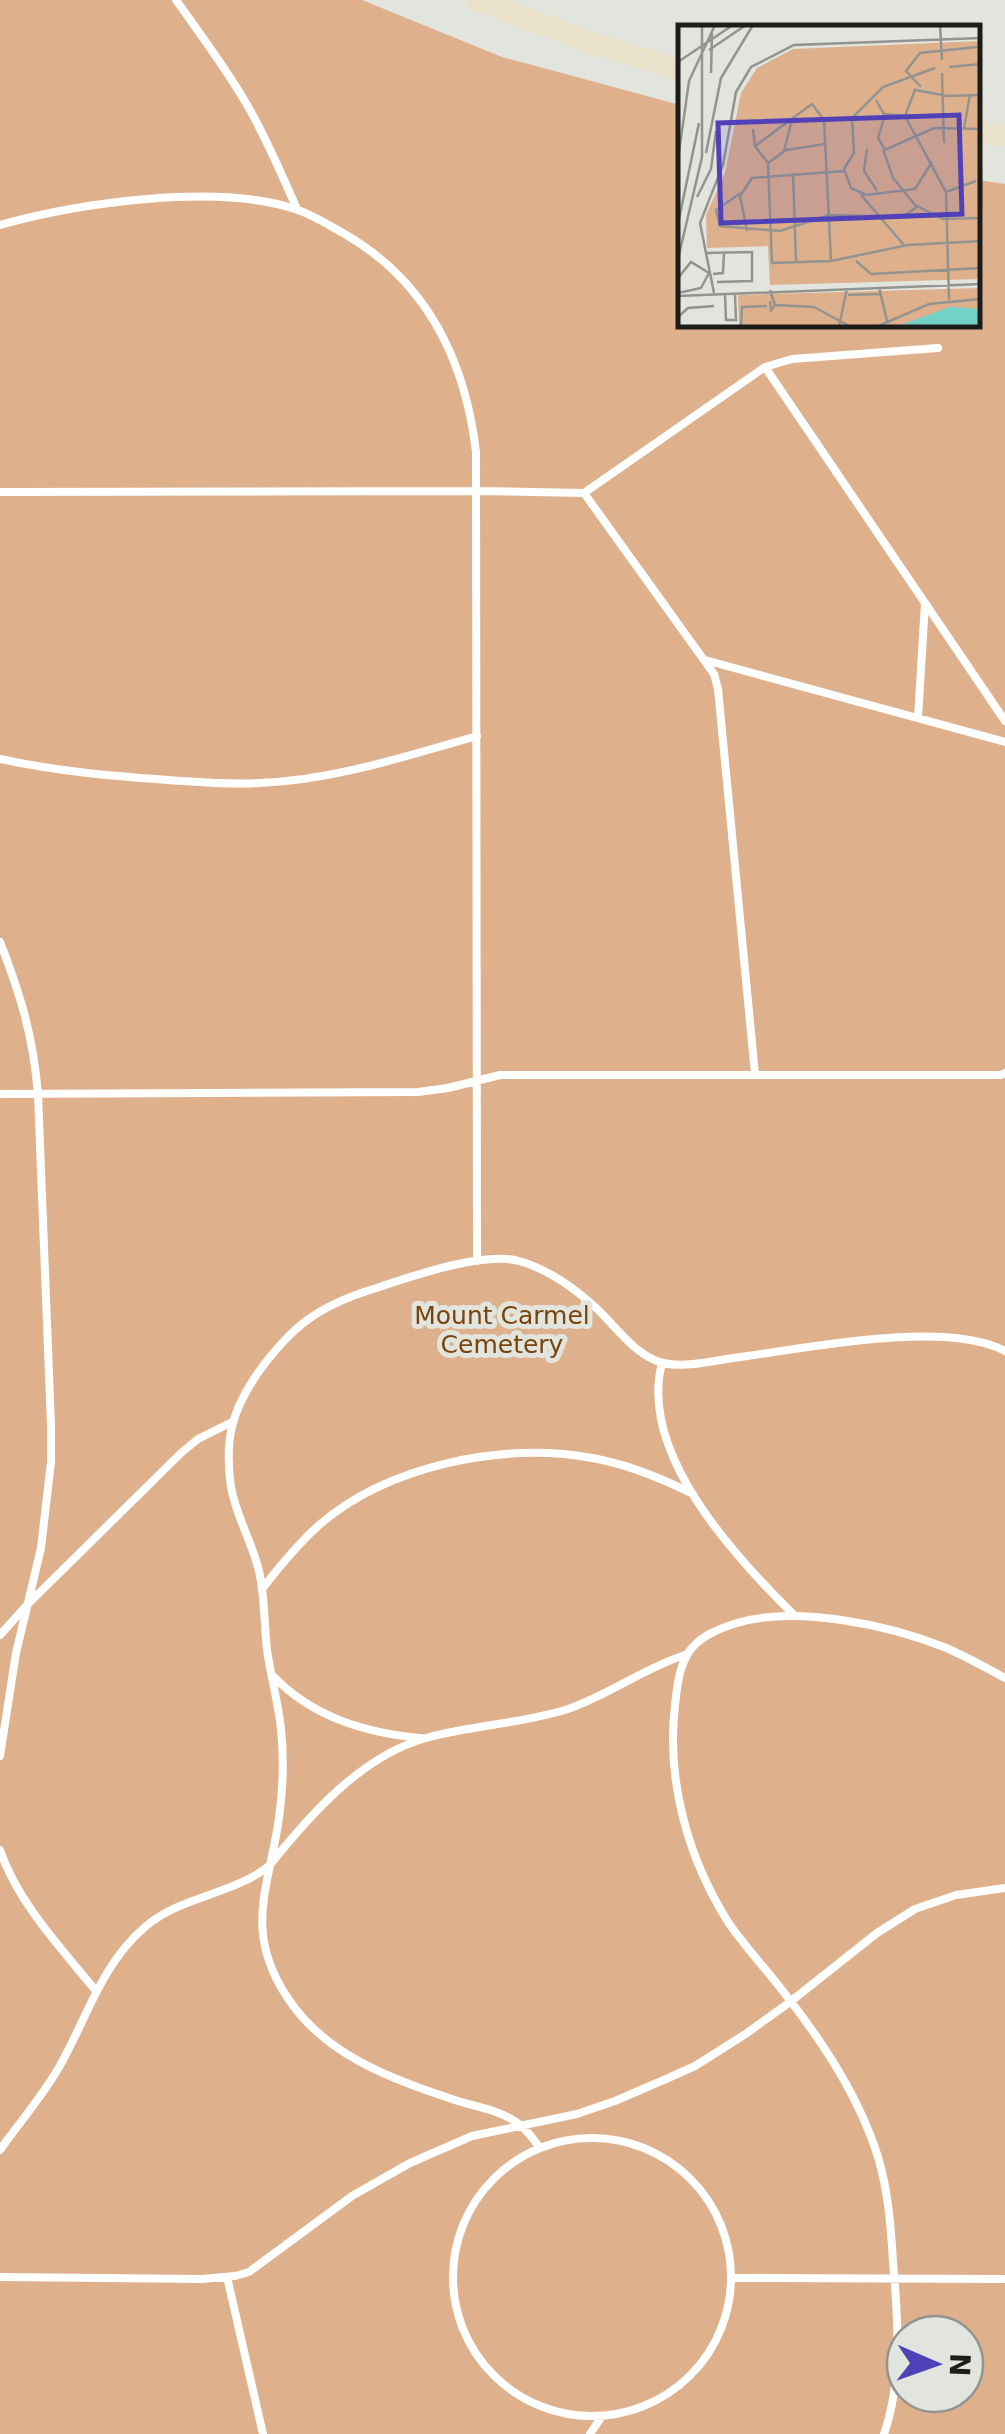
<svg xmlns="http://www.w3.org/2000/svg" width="1005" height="2434" viewBox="0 0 1005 2434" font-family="'DejaVu Sans',sans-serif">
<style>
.green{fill:#dfb08c;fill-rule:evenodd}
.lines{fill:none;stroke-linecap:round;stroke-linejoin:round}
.service{stroke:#fff;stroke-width:8}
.secondary{stroke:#e9e1c9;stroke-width:22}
.labels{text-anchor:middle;stroke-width:10;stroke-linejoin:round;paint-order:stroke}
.park-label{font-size:25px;fill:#79430c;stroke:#e2e4de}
.inset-road{fill:none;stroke:#939490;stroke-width:2.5}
.view{fill:#5141b8;fill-opacity:0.15;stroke:#5141b8;stroke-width:5}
.inset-edge{fill:none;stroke:#1c1d1b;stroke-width:5}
</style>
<rect width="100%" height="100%" fill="#e2e4de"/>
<path class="green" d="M0 0H362L502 57 680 105V325H978V180L1005 184V2434H0ZM905 2334H965V2394H905Z"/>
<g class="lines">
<path class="service" d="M176 0C200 34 225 67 246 103 266 137 281 173 297 209
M0 225C78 203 217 183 295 209 311 214 327 224 343 233 427 281 465 359 476 452L477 1261
M765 367 1005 721
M0 492 477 491 584 493 765 367 792 359 938 348
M584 493 714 674 718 689 755 1074
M705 660 1005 742
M918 718 925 603
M0 759C55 771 111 776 168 780 198 782 229 785 260 783 334 780 406 756 477 736
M0 942C21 996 33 1036 38 1094L51 1425V1462L41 1548 16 1653 0 1756
M0 1094 418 1092 448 1088 500 1075H1001L1005 1073
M662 1363C638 1453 735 1557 795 1616
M262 1589C279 1567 297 1545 318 1526 386 1466 504 1441 592 1458 627 1464 661 1478 693 1494
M0 1635 27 1605 181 1453 198 1439 232 1422
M272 1675C312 1717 365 1733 421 1738
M0 1850C18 1903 61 1948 96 1991
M453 2277a139 139 0 1 1 278 0a139 139 0 1 1-278 0Z
M540 2148C533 2139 526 2128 516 2122 498 2109 470 2106 449 2098 388 2078 323 2053 287 1997 243 1930 269 1888 279 1818 283 1789 284 1758 281 1729 278 1702 271 1677 267 1650 264 1624 265 1597 259 1571 252 1542 236 1516 231 1487 224 1439 232 1409 260 1370 293 1325 319 1306 373 1289 410 1277 482 1251 519 1261 548 1269 573 1287 595 1307 615 1325 635 1356 663 1363 685 1368 711 1361 733 1358 803 1349 944 1319 1005 1351
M0 2150C19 2123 41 2098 58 2069 86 2021 101 1964 145 1927 181 1896 232 1895 269 1866 309 1816 361 1756 426 1738 472 1725 521 1724 568 1709 609 1695 644 1668 685 1655
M0 2277 202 2279 235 2276 249 2272 352 2196 410 2163 472 2136 577 2114 615 2101 666 2079 695 2066 747 2033 790 2002 877 1933 915 1909 956 1895 1005 1888
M227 2277 263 2434
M731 2278 1005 2279
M590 2434 602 2416
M884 2434C903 2379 898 2319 893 2262 891 2226 888 2191 878 2157 857 2090 814 2029 770 1975 756 1958 741 1941 728 1922 688 1858 666 1781 675 1705 680 1657 687 1638 737 1623 796 1605 888 1625 944 1647 965 1656 985 1667 1005 1678"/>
<path class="secondary" d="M477 0 587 41 680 70
M978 131 1005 136"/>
</g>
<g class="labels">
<g class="park-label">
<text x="502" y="1324">Mount Carmel<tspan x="502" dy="29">Cemetery</tspan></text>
</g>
</g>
<g transform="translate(678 25)">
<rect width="302" height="302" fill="#e2e4de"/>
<path d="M302 16V254L92 260 90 221 29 223 28 190 47 148 63 68 79 43 115 24ZM302 263V302H61L60 270Z" fill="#dfb08c"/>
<path d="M272 282 302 284V302H217Z" fill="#72d2c8"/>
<path class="inset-road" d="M262 0 264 35M31 25 68 0M0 37 55 0M271 42 303 39M33 48 34 8M264 48 266 118M243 62 228 46 242 28 299 22M265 70 237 65 227 91 268 167 271 275M266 71 303 70M198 75 206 89 227 91M207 90 200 113 207 125 256 103 303 104M286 103 292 70M75 104 77 121 90 138 94 238 153 236 146 95 134 79 77 121M189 124 186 146 199 166M205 124 215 153 237 180 265 194 303 193M106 126 114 95M28 128 43 53 75 0M0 134 11 56 37 0M254 137 237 164 188 170 173 163 166 144 176 128 174 93 205 62 257 43M90 138 108 125 147 119M303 145V182M115 148 118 237M268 167 298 156M63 168 38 185 42 201 102 206 151 190 225 192 240 181M183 170 226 220M19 172 33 144 38 106M0 199 21 98M69 206 62 171 74 153 166 146M28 228 74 227V256L39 257M0 234 24 132V0M153 236 230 220 303 216M178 236 193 249 303 243M35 249 45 248 46 227M0 253 13 237 31 248 23 263 0 268M201 262 209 296M92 265 97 280 93 285 92 276M36 268 22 198 45 140 58 67 73 42 116 20 303 13M47 270 48 295H58L57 270M170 270 202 269M0 271 303 259M97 280 136 282 173 302M0 292 10 283 36 281M63 302 64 282 89 281M161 302 169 263M198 302 251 279 303 274"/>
<path class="view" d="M281 90 284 189 43 198 40 98Z"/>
<rect width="302" height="302" class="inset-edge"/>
</g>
<g transform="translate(935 2364) rotate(92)"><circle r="48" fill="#e2e4de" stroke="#939490" stroke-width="2.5"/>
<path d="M0-8L18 38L0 25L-18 38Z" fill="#5141b8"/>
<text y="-15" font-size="28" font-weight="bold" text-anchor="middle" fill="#1c1d1b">N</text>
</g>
</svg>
